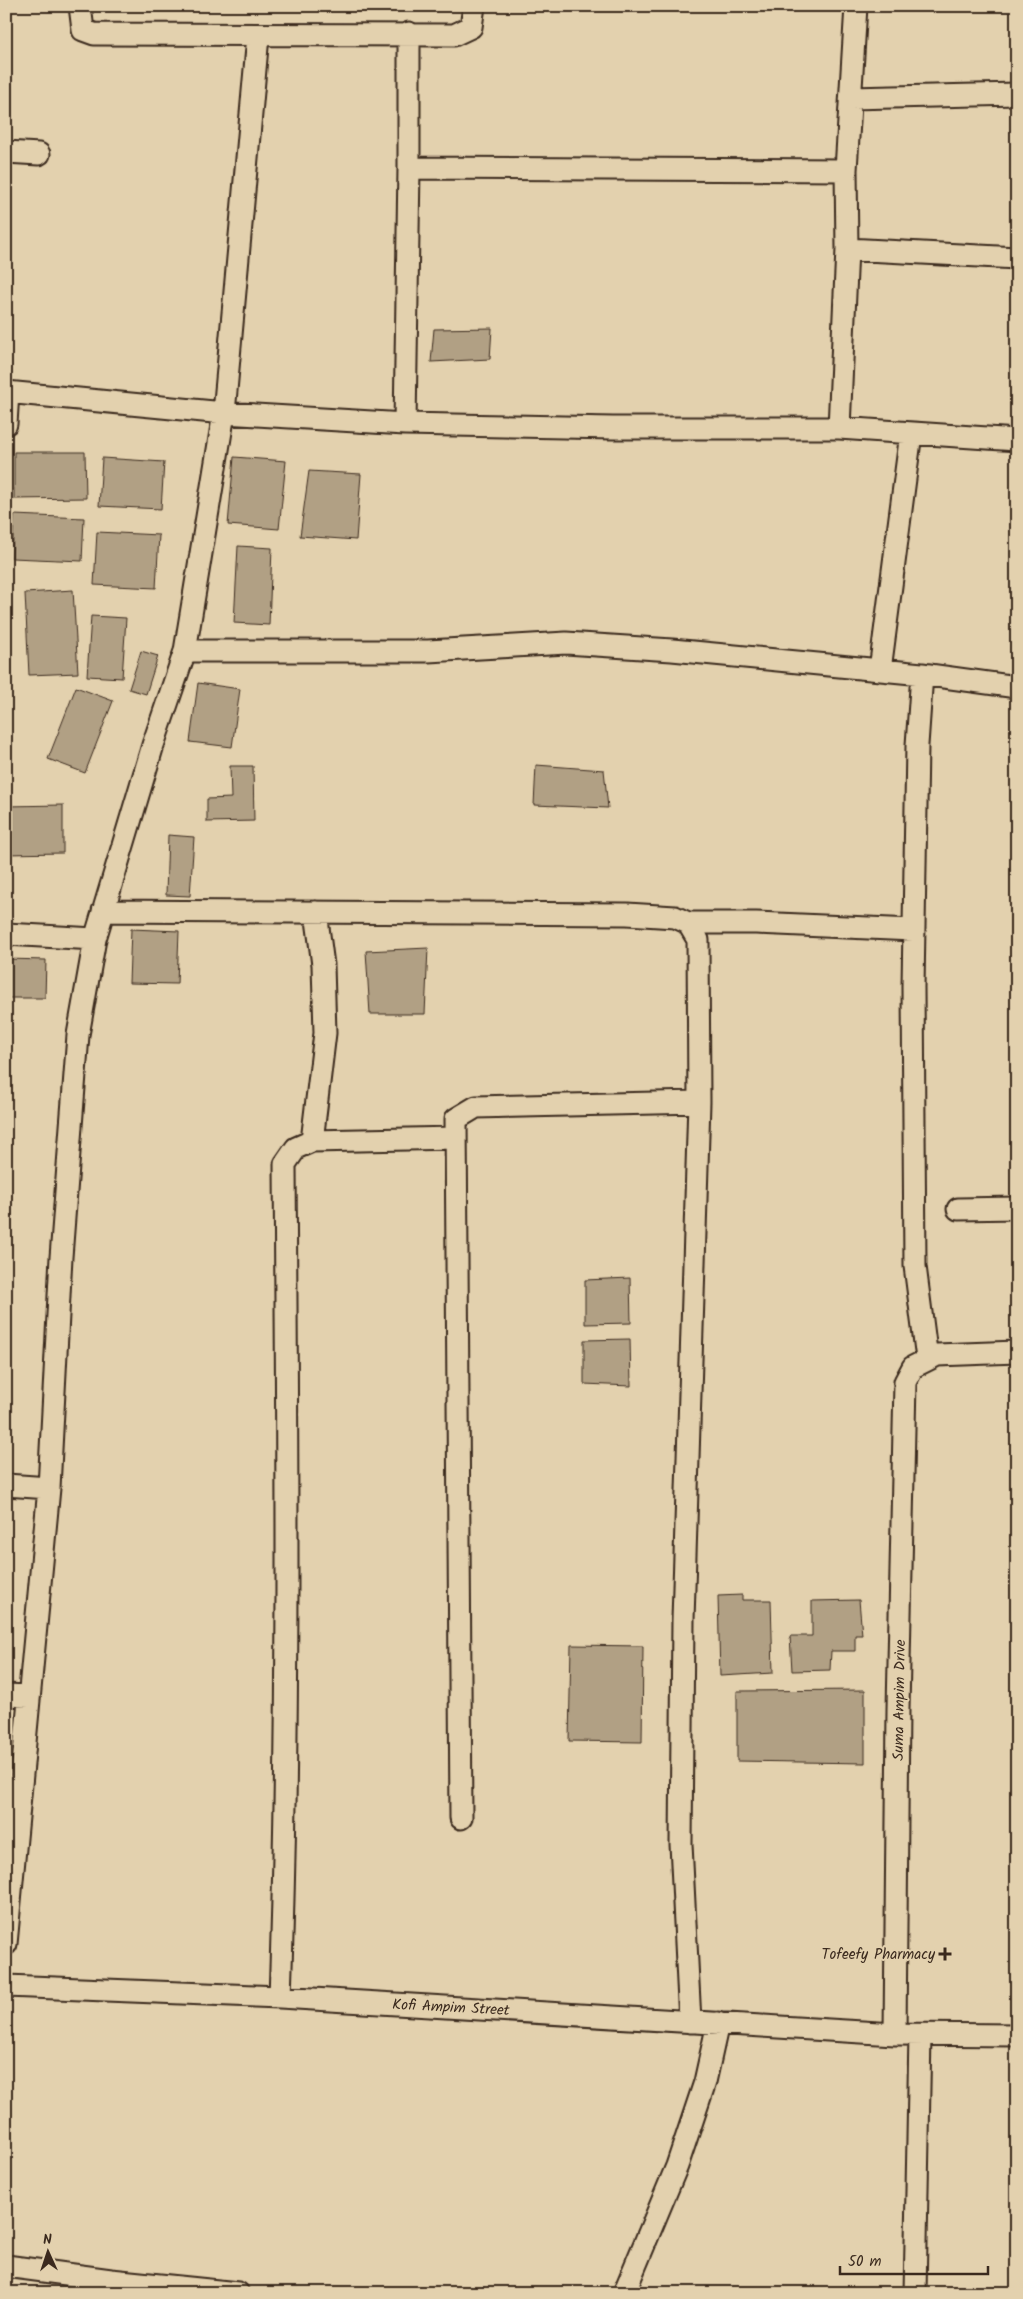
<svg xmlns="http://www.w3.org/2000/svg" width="1023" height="2299" viewBox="0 0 1023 2299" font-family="Kalam,sans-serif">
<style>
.building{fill:#b1a084;stroke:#3b2a1e}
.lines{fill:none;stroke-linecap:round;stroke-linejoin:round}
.minor-casing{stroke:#3b2a1e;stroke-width:25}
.minor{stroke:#e3d1ae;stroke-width:21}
.poi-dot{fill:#3b2a1e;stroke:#e3d1ae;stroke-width:2}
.labels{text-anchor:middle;stroke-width:4;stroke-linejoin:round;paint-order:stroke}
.street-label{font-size:15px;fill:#3b2a1e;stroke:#e3d1ae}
.poi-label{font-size:15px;fill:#3b2a1e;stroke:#e3d1ae;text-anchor:end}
</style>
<rect width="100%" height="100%" fill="#e3d1ae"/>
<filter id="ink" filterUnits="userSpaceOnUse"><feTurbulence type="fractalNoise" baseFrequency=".02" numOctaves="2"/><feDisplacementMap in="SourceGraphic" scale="10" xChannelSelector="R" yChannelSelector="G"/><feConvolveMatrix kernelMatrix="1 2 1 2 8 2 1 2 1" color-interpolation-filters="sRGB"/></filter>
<g filter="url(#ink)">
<path class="building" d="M492 328 490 359 431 362 434 329Z
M14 452H85L86 498 14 499Z
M234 457 286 461 279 529 228 525Z
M102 458 164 462 161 509 99 506Z
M309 471 361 474 356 540 300 536Z
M14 515 84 518 82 561 12 558Z
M97 532 159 535 156 588 94 585Z
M238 546 272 548 269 625 234 623Z
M73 590 78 673 29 675 25 593Z
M91 616 126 618 122 678 87 676Z
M141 651 158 656 146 694 129 689Z
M198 683 240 689 232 747 190 742Z
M76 687 113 701 85 773 48 759Z
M536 765 604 770 608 808 534 805Z
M230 766H253L254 821 207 822V799L231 798Z
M63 805V853L6 854V806Z
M168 835 194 837 190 896 166 895Z
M131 929 179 931 177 984 129 983Z
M428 948 425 1014H370L366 951Z
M6 959 46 960 45 998H6Z
M630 1278 631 1323 585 1324V1280Z
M630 1339 631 1386 584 1384V1340Z
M742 1595V1600H771L773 1673 720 1676 718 1596Z
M859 1600 862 1635H855V1651H831L830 1670 792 1671 790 1636H812V1601Z
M571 1645 643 1646 642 1742 569 1741Z
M865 1690V1763L737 1761V1691Z"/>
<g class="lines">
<defs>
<path id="minor" d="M80 6 83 30 94 34 454 35 471 27 474 6
M851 98 1017 94
M6 152 39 154
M409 168 846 170
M847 249 1017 258
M6 392 224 413 405 424 613 428H839L1017 440
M6 424 8 392
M405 424 409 168V33
M839 428 847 249 846 170 856 6
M185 651H428L566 643 672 650 922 674 1017 687
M880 670 911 433
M922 674 917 745 913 987 915 1266 927 1359
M103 911 627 914 675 917 688 923 698 940 699 1102 683 1620 681 1844 690 2022
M688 923H756L913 930
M6 934 95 939
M312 1141 325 1033 323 965 316 912
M958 1209 1017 1208
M6 1485 49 1488
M6 1695 29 1696
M461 1818 456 1119 476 1107 699 1102
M6 1944 49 1488 61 1257 78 1035 95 939 153 745 185 651 224 413 258 36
M6 1986 280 1997 895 2034 1017 2035
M280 1997C290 1719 287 1442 285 1164L296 1148 312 1141 456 1138
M895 2034 898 1709 905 1382 913 1367 937 1355 1017 1352
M6 2266 111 2280 238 2293
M624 2293 677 2166 705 2082 718 2023
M915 2293 920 2035"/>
</defs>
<use href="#minor" class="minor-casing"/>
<use href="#minor" class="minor"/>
</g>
</g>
<path class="poi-dot" d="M942.5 1946.5h5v5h5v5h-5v5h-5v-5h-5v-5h5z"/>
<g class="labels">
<g class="street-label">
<text transform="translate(899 1700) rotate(-89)" y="5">Suma Ampim Drive</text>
<text transform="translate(451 2007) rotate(3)" y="5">Kofi Ampim Street</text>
</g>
<g class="poi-label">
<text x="935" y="1959">Tofeefy Pharmacy</text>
</g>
</g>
<rect width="1023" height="2299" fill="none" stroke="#e3d1ae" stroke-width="25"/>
<rect x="12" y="12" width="998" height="2274" fill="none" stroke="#3b2a1e" stroke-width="2" filter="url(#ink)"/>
<g transform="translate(48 2252) rotate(357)" stroke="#e3d1ae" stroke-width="4" paint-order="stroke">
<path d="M0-4L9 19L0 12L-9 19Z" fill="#3b2a1e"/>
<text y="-8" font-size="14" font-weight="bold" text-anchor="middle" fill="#3b2a1e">N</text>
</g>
<path d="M840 2266v8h148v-8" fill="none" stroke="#3b2a1e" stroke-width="2.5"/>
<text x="848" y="2266" font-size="15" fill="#3b2a1e" stroke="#e3d1ae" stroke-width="4" paint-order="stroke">50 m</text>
</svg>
